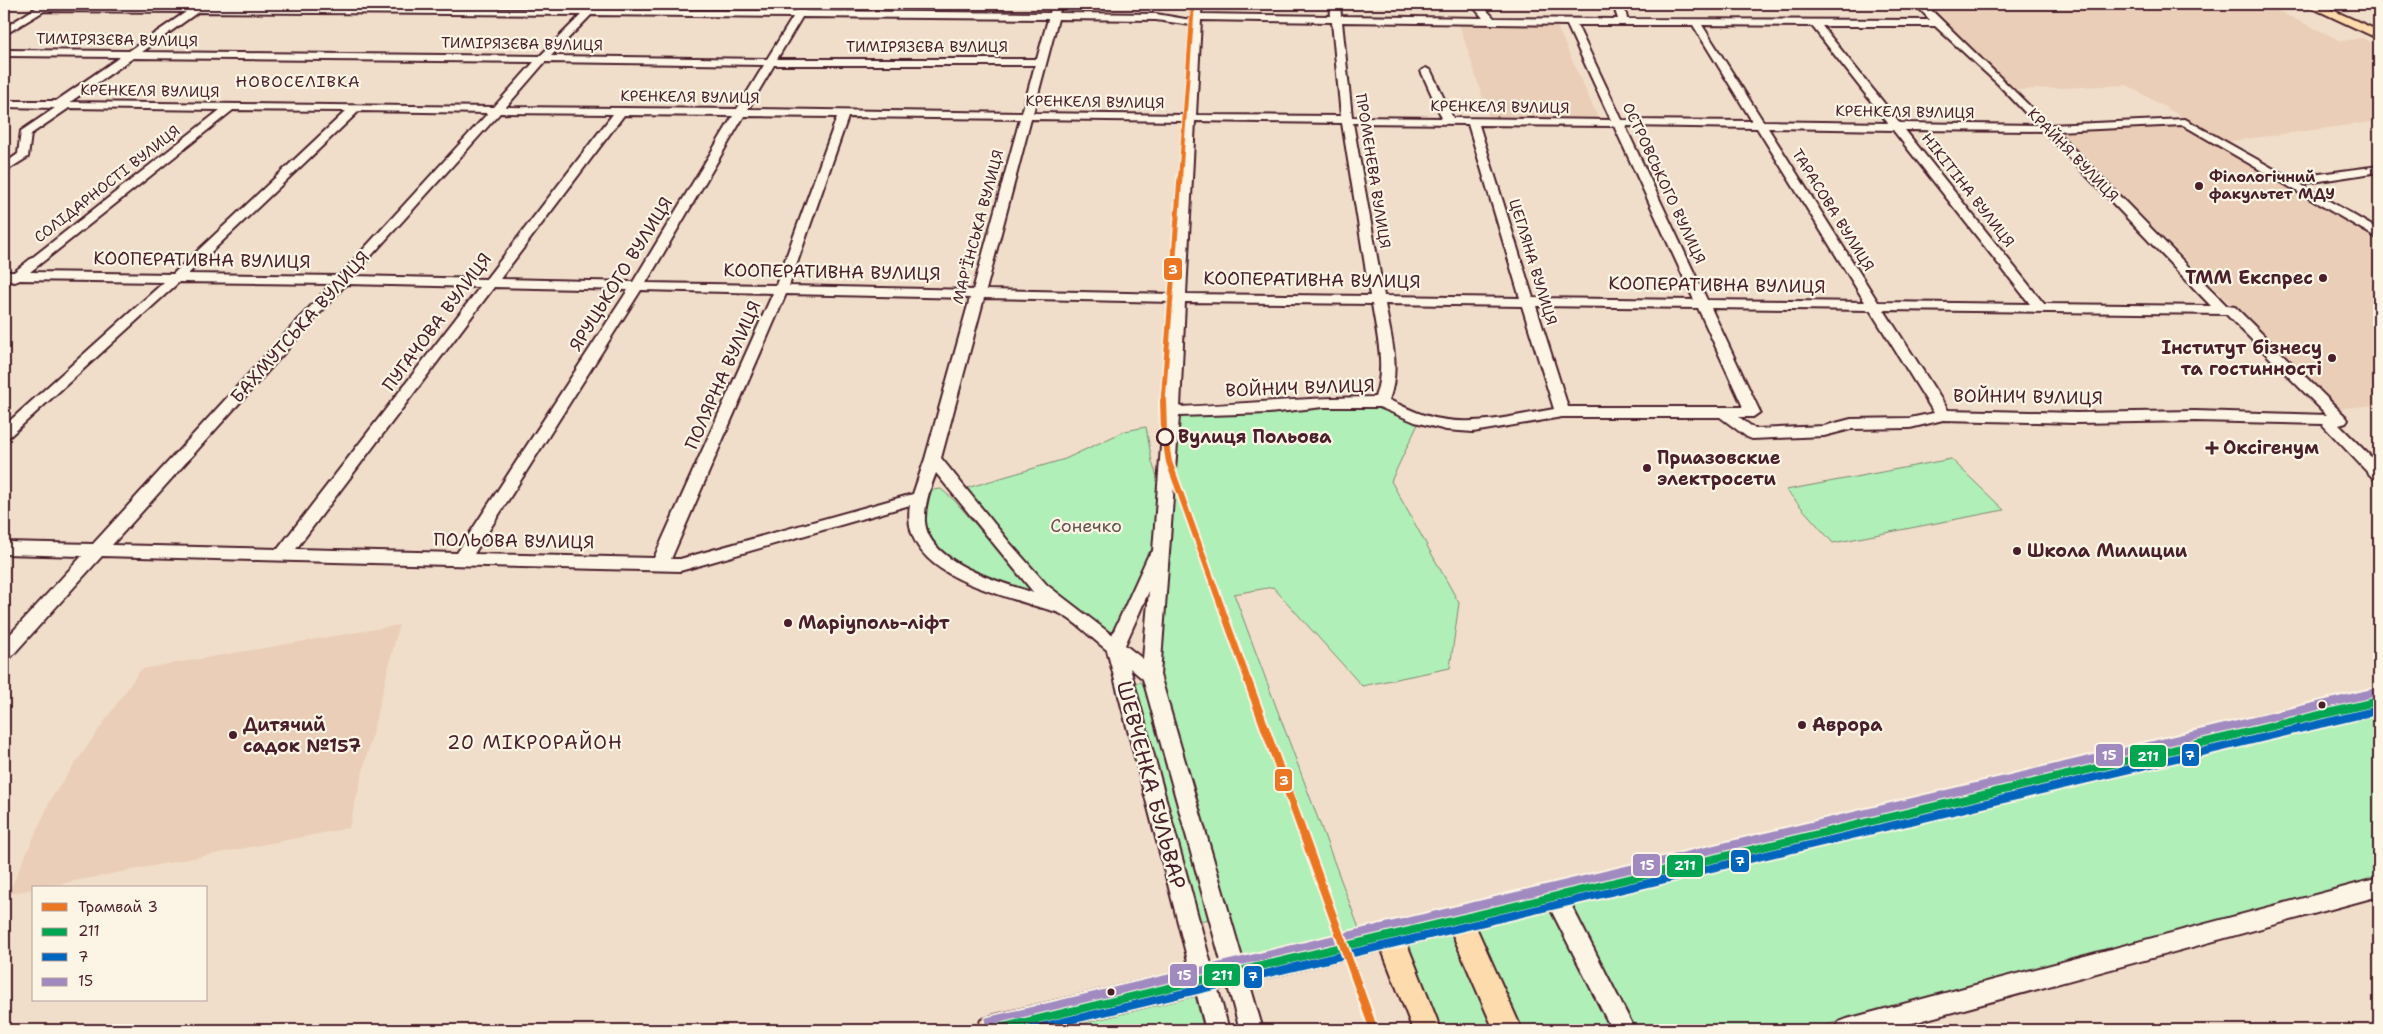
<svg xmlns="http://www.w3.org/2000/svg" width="2383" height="1034" viewBox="0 0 2383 1034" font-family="'Shantell Sans',sans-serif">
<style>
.built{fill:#eaceb7}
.green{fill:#b0efb7;stroke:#7d8771}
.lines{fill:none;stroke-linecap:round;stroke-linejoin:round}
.minor-casing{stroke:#4a1f2b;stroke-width:4}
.major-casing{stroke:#4a1f2b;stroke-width:4}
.minor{fill:#fcf5e5;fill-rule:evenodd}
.major{fill:#fedbac;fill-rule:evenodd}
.bus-1-casing{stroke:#fcf5e5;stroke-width:12}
.bus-2-casing{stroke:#fcf5e5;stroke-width:12}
.bus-3-casing{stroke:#fcf5e5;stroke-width:12}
.bus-1{stroke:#00a651;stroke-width:8}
.bus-2{stroke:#0065bd;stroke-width:8}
.bus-3{stroke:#a18ac0;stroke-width:8}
.tram-1-far3-casing{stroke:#fcf5e5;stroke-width:6}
.tram-1-far2-casing{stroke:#fcf5e5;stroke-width:8}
.tram-1-far1-casing{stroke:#fcf5e5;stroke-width:10}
.tram-1-casing{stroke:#fcf5e5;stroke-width:12}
.tram-1-far3{stroke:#eb7624;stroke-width:4}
.tram-1-far2{stroke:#eb7624;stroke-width:5}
.tram-1-far1{stroke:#eb7624;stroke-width:6}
.tram-1{stroke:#eb7624;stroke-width:8}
.poi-dot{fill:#4a1f2b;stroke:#fcf5e5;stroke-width:2}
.stop-dot{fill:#fcf5e5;stroke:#4a1f2b;stroke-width:2.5}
.labels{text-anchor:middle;stroke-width:4.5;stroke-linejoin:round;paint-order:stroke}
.far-street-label{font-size:15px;fill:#4a1f2b;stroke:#fcf5e5}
.far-poi-label{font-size:15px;font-weight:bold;fill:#4a1f2b;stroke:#fcf5e5;text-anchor:start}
.far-neighbourhood-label{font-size:16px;letter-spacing:1px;fill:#4a1f2b;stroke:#fcf5e5}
.street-label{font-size:18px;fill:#4a1f2b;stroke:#fcf5e5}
.poi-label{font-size:18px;font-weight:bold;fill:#4a1f2b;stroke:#fcf5e5;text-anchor:start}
.stop-label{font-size:18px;font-weight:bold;fill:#4a1f2b;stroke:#fcf5e5;text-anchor:start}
.park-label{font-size:18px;fill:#64534e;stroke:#fcf5e5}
.neighbourhood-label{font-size:19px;letter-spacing:1px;fill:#4a1f2b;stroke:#fcf5e5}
.near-street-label{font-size:21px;fill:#4a1f2b;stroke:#fcf5e5}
.line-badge{stroke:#fcf5e5;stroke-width:2}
.badge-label{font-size:14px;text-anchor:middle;font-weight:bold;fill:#fff}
</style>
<rect width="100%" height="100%" fill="#f1deca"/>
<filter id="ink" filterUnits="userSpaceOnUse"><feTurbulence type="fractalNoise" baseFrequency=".02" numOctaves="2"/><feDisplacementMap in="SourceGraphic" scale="10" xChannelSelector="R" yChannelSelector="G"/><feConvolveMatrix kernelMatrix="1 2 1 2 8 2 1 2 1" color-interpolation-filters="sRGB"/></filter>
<g filter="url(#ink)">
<path class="built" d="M511 4H583L579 8 507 7Z
M599 4H716L710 11 592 10Z
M1924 4H2263L2342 41 2362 38 2379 46V121L2225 142 2127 85 2016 90 1942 23Z
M1459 23 1556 24 1598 118 1489 117Z
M2183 126 2379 241V407L2376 405 2335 409 2059 132Z
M399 625 349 828 8 894 52 797 141 669Z"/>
<path class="green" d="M1324 405H1380L1419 422 1391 481 1459 603 1450 668 1362 686 1273 587 1234 594 1360 931 1243 958 1160 676 1177 415Z
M1146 427 1152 462 1161 488 1156 545 1112 640 1045 586 960 490 1065 459 1125 431Z
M1951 459 2004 510 1833 543 1786 490Z
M941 489 954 500 1035 592C1001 580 919 563 924 515 925 506 924 496 932 490Z
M1146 681 1213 918 1195 922 1130 684Z
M2379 710V877L1807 1030H1637L1571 903Z
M1551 908 1612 1030H1519L1472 926Z
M1454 931 1497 1030H1439L1403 942Z
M1194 992 1204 1030H1035Z"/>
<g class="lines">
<defs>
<path id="minor" d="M42 4 586 10 592 6 596 10 796 11 800 4H810L805 11 1050 13 1052 4H1062L1059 13 1156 14 1191 20 1192 4H1202L1201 14 1331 16 1330 4H1340L1341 16 1483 18 1471 4H1481L1494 18 1618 19 1615 10 1610 4H1620L1625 9 1627 19 1930 20 1915 4H1925L2049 125 2185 119 2290 178 2379 166V172L2300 184 2379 230V239L2183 125 2056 131 2227 306 2235 307 2346 417 2348 420 2346 423 2339 425 2379 465V479L2373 478 2322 424 2195 421 2076 423 1943 420 1910 428 1851 429 1824 436 1752 439 1747 437 1720 417H1562L1473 432 1446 430 1415 422 1379 407H1323L1269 413 1179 416 1160 675 1263 1030H1240L1143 679 1130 668 1229 1030H1206L1107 650C1092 639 1077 622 1061 614 1053 610 1041 608 1032 605 984 589 900 571 910 505L680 571 102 556 10 658 4 660V641L82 556 4 554V542L93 544 331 284 179 282 9 437 4 439V426L164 282 20 280 15 282 4 280V272H14L220 110 69 108 31 134 28 157 4 172V164L18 154 21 131 55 108 4 107V101H56L120 57 4 56V50L129 51 186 12 44 11 4 35V28ZM198 12 581 15 540 56 142 52ZM591 15 793 17 767 59 551 56ZM802 17 1048 19 1037 59H777ZM1058 19 1156 20 1191 25 1185 115 1033 113ZM1201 20 1332 22 1341 116 1196 115ZM1342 22 1567 25 1611 120 1453 118 1431 71 1426 68 1421 71 1442 118 1352 117ZM1577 25H1693L1752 121 1622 120ZM1702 25 1812 26 1888 123 1763 121ZM1822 26H1935L1998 84 2037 125 1900 123ZM133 58 534 62 494 107 70 102ZM545 62 764 65 737 109 506 107ZM774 65H1035L1022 113 748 109ZM233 110 346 111 173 274 30 272ZM359 111 488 113 339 276 188 274ZM500 113 613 114 486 279 353 276ZM624 115 733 116 633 282 500 279ZM744 116 837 117 776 285 646 283ZM848 117 1020 119 973 290 789 286ZM1031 119 1184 121 1173 294 986 290ZM1195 121 1342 123 1370 296 1186 294ZM1353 123 1468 124 1520 298 1384 296ZM1479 125 1614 126 1694 300 1533 298ZM1625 126 1757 128 1865 302 1707 300ZM1768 128 1893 130 2030 304 1878 302ZM1905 130 2044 131 2211 306 2044 304ZM346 284 480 287 278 549 112 545ZM494 287 628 290 457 553 296 549ZM641 290 773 293 654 558 474 554ZM786 294 970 298 925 459 913 494 680 559H671ZM984 298 1172 302 1153 551 1148 556 1112 635 1047 585 1009 542 941 458ZM1185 302 1372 304C1377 336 1386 367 1375 397 1310 397 1245 404 1180 407ZM1385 304 1522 306 1554 409C1511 416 1467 429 1424 415 1412 411 1401 405 1389 400 1401 367 1391 338 1385 304ZM1536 306 1698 308 1743 407H1568ZM1711 308 1870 310 1934 413 1910 418 1851 419 1824 426 1755 429 1739 417H1753L1760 412ZM1884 310 2226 314 2327 415 2195 411 2076 413 1948 410ZM936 473 1034 593C1001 582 929 564 925 522 924 505 930 488 936 473ZM1149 591 1143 659 1125 645Z
M2379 878V896L1887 1030H1835L1839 1022 1847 1019Z
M1555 886 1563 889 1635 1030H1612L1544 896 1547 889Z"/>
<path id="major" d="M2304 4H2319L2379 31V39Z
M2379 692V710L1476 927 1522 1030H1494L1452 933 1407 944 1441 1030H1413L1382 950 1047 1030H977L981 1020 991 1016Z"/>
</defs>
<use href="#minor" class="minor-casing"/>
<use href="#major" class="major-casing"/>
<use href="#minor" class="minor"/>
<use href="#major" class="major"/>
<defs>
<path id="bus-1" d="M991 1030 2379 701"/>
<path id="bus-2" d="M1028 1030 2379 710"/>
<path id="bus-3" d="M989 1021 2377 692"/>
</defs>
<use href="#bus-1" class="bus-1-casing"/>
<use href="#bus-2" class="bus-2-casing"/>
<use href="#bus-3" class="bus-3-casing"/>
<use href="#bus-1" class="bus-1"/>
<use href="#bus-2" class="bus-2"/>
<use href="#bus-3" class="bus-3"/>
<defs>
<path id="tram-1-far3" d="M1180 179 1193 4"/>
<path id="tram-1-far2" d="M1163 402 1180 177"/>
<path id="tram-1-far1" d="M1163 401 1164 432 1169 462 1249 683"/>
<path id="tram-1" d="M1248 681 1374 1030"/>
</defs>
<use href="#tram-1-far3" class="tram-1-far3-casing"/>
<use href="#tram-1-far2" class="tram-1-far2-casing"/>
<use href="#tram-1-far1" class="tram-1-far1-casing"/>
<use href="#tram-1" class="tram-1-casing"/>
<use href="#tram-1-far3" class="tram-1-far3"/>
<use href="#tram-1-far2" class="tram-1-far2"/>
<use href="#tram-1-far1" class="tram-1-far1"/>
<use href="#tram-1" class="tram-1"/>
</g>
</g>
<g class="poi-dot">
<circle cx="2199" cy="186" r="5"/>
<circle cx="2323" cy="278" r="5"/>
<circle cx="2332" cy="358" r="5"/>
<path d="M2209.5 440.5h5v5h5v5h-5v5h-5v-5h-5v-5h5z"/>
<circle cx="1647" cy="468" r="5"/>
<circle cx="2017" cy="551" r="5"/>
<circle cx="788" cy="623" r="5"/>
<circle cx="2322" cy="705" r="4.5"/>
<circle cx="1802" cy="725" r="5"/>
<circle cx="233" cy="735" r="5"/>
<circle cx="1111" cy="992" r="4.5"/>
</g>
<circle class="stop-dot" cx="1165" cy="437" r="8"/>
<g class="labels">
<g class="far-street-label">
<text transform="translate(117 40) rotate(1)" y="5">ТИМІРЯЗЄВА ВУЛИЦЯ</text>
<text transform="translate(522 44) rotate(1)" y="5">ТИМІРЯЗЄВА ВУЛИЦЯ</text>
<text x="927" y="52">ТИМІРЯЗЄВА ВУЛИЦЯ</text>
<text transform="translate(150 91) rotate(1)" y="5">КРЕНКЕЛЯ ВУЛИЦЯ</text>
<text transform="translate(690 97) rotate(1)" y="5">КРЕНКЕЛЯ ВУЛИЦЯ</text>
<text transform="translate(1095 102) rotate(1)" y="5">КРЕНКЕЛЯ ВУЛИЦЯ</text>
<text transform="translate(1500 107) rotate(1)" y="5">КРЕНКЕЛЯ ВУЛИЦЯ</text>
<text transform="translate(1905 112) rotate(1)" y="5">КРЕНКЕЛЯ ВУЛИЦЯ</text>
<text transform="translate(2073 155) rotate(46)" y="5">КРАЙНЯ ВУЛИЦЯ</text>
<text transform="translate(1373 171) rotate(81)" y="5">ПРОМЕНЕВА ВУЛИЦЯ</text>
<text transform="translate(1664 183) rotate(65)" y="5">ОСТРОВСЬКОГО ВУЛИЦЯ</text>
<text transform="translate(107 184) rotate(-38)" y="5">СОЛІДАРНОСТІ ВУЛИЦЯ</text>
<text transform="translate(1968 190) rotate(52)" y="5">НІКІТІНА ВУЛИЦЯ</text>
<text transform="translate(1833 210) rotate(58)" y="5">ТАРАСОВА ВУЛИЦЯ</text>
<text transform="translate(978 227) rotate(-75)" y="5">МАР'ЇНСЬКА ВУЛИЦЯ</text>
<text transform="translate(1533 262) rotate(73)" y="5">ЦЕГЛЯНА ВУЛИЦЯ</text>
</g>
<g class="far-poi-label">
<text x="2209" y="182">Філологічний<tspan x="2209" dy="17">факультет МДУ</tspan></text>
</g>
<g class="far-neighbourhood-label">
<text x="298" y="87">НОВОСЕЛІВКА</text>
</g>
<g class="street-label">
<text transform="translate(202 260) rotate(1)" y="6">КООПЕРАТИВНА ВУЛИЦЯ</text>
<text transform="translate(832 272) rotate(1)" y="6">КООПЕРАТИВНА ВУЛИЦЯ</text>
<text transform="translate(621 274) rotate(-58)" y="6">ЯРУЦЬКОГО ВУЛИЦЯ</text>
<text transform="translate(1312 280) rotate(1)" y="6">КООПЕРАТИВНА ВУЛИЦЯ</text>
<text transform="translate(1717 285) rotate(1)" y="6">КООПЕРАТИВНА ВУЛИЦЯ</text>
<text transform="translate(437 322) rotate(-53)" y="6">ПУГАЧОВА ВУЛИЦЯ</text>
<text transform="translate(300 327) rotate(-48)" y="6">БАХМУТСЬКА ВУЛИЦЯ</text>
<text transform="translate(723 375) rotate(-66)" y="6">ПОЛЯРНА ВУЛИЦЯ</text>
<text transform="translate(1300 388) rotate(-2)" y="6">ВОЙНИЧ ВУЛИЦЯ</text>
<text transform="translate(2028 397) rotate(1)" y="6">ВОЙНИЧ ВУЛИЦЯ</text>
<text transform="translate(514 541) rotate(1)" y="6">ПОЛЬОВА ВУЛИЦЯ</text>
</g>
<g class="poi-label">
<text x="2313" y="284" text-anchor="end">ТММ Експрес</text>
<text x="2322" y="354" text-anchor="end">Інститут бізнесу<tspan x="2322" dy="21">та гостинності</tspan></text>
<text x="2223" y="454">Оксігенум</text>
<text x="1657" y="464">Приазовские<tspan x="1657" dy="21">электросети</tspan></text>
<text x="2027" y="557">Школа Милиции</text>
<text x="798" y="629">Маріуполь-ліфт</text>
<text x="243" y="731">Дитячий<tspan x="243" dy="21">садок №157</tspan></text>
<text x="1812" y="731">Аврора</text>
</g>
<g class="stop-label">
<text x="1178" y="443">Вулиця Польова</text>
</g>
<g class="park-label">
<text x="1086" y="532">Сонечко</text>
</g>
<g class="neighbourhood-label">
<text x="535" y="749">20 МІКРОРАЙОН</text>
</g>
<g class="near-street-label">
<text transform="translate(1151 785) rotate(75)" y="7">ШЕВЧЕНКА БУЛЬВАР</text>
</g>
</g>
<g class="line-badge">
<rect x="1163" y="257" width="20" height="24" rx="5" fill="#eb7624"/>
<rect x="2181" y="743" width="19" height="24" rx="5" fill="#0065bd"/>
<rect x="2095" y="743" width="29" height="24" rx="5" fill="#a18ac0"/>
<rect x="2129" y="744" width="38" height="24" rx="5" fill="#00a651"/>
<rect x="1274" y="768" width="19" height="24" rx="5" fill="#eb7624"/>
<rect x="1730" y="849" width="20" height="24" rx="5" fill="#0065bd"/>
<rect x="1632" y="853" width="29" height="24" rx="5" fill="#a18ac0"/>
<rect x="1666" y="854" width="38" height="24" rx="5" fill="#00a651"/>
<rect x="1169" y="963" width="29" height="24" rx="5" fill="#a18ac0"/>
<rect x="1203" y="963" width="38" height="24" rx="5" fill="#00a651"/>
<rect x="1243" y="965" width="20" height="24" rx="5" fill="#0065bd"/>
</g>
<g class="badge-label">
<text x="1173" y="274">3</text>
<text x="2190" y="760">7</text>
<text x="2109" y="760">15</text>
<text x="2148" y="761">211</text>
<text x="1284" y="785">3</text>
<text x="1740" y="866">7</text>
<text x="1647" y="870">15</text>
<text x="1685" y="870">211</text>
<text x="1184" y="980">15</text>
<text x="1222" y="980">211</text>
<text x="1253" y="981">7</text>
</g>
<rect width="2383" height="1034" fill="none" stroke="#fcf5e5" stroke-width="20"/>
<rect x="10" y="10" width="2363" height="1014" fill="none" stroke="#4a1f2b" stroke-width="2" filter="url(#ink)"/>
<rect x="32" y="886" width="175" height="115" fill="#fcf5e5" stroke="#b59f9b"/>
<rect x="42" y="903" width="25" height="8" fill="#eb7624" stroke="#b59f9b"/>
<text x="78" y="912" font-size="15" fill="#4a1f2b">Трамвай 3</text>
<rect x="42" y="928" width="25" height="8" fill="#00a651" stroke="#b59f9b"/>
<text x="78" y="936" font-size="15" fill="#4a1f2b">211</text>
<rect x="42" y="953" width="25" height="8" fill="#0065bd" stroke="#b59f9b"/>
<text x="78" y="962" font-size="15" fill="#4a1f2b">7</text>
<rect x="42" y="978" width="25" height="8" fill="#a18ac0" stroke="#b59f9b"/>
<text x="78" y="986" font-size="15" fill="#4a1f2b">15</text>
</svg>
